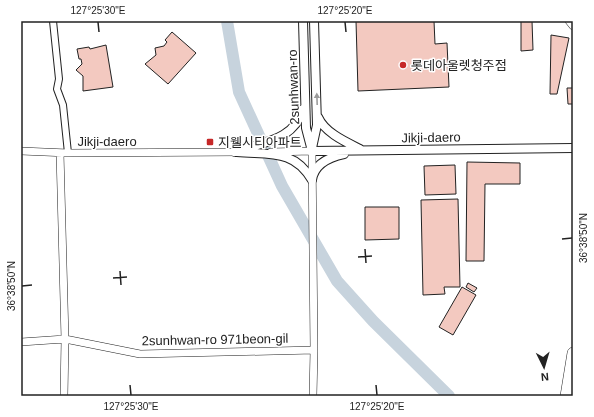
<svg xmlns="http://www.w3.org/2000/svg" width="594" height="417" viewBox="0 0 594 417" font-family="Arial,'Noto Sans KR',sans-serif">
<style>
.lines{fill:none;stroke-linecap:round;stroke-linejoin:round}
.river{stroke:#c7d3dd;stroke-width:12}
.building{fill:#f3c9c0;stroke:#222}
.minor-casing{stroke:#222;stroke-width:8}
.tertiary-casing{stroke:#222;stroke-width:8}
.secondary-casing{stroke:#222;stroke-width:10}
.motorway-casing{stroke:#222;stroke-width:12}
.minor{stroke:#fff;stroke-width:6}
.tertiary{stroke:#fff;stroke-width:7}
.secondary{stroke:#fff;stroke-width:8}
.motorway{stroke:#fff;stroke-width:11}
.oneway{fill:#9c9c9c}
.ticks{fill:none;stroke:#222;stroke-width:1.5}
.poi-dot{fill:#c62828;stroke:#fff;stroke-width:1.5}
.labels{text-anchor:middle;stroke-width:3;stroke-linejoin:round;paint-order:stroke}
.poi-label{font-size:13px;fill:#222;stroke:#fff;text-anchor:start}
.street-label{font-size:13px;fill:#222;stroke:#fff}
.neatline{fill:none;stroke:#222;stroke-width:1.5}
.ticks-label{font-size:10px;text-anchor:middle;fill:#222}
</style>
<rect width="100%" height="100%" fill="#fff"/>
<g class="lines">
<path class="river" d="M227 21 239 92 282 186 337 281 373 321 449 396"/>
</g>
<path class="building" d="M356 21H434L435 44 447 43 449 87 358 91Z
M521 21H532L533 50 521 51Z
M172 32 196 53 168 84 145 64 156 55 155 48 164 46 167 42 165 40Z
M551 35 569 38 557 94H550Z
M106 45 113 87 83 91V76L76 70 82 64 81 59H79L77 49 89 47 90 49Z
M567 88H573V104H568Z
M467 162 520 163V184H485L484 261H466Z
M455 165 456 194 425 195 424 166Z
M458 199 460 287H444L445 294 423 295 421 200Z
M365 207H399V239L365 240Z
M468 283 477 288 474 292 466 287Z
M462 287 476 295 453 335 439 327Z"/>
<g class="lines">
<defs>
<path id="minor" d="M53 21 59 79 57 89 63 105 68 153"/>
<path id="tertiary" d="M569 21 573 26
M21 151 68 153 241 152
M271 152 312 151 314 350 313 396
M60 153 65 339 64 396
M21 342 65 339 140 354 314 350"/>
<path id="secondary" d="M303 21 306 128 312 151
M318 117C325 133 346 142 360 149
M312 148 317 125 314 21
M312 151 573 148
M235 152C262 142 294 141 303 109
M237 152C270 155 294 149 312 180
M312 180C314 164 330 157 344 154"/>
<path id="motorway" d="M566 396 573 353"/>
</defs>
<use href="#minor" class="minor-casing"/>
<use href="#tertiary" class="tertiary-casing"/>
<use href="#secondary" class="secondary-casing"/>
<use href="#motorway" class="motorway-casing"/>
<use href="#minor" class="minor"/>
<use href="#tertiary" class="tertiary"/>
<use href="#secondary" class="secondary"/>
<use href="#motorway" class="motorway"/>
</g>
<defs><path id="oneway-solid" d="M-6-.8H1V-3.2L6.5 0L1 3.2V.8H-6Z"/></defs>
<use class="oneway" href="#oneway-solid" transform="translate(317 99) rotate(-92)"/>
<path class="ticks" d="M98 22 99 32M345 22 346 32M562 239 572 238M365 249 366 263M358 257 372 256M120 271 121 285M113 278 127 277M22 286 32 285M130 385 131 395M376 385 377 395"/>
<g class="poi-dot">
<circle cx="403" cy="65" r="4"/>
<rect x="206" y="138" width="8" height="8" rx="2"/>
</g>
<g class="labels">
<g class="poi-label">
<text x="411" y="70">롯데아울렛청주점</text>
<text x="218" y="147">지웰시티아파트</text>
</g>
<g class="street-label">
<text transform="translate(293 87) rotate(-92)" y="5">2sunhwan-ro</text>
<text transform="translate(431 137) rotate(-1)" y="5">Jikji-daero</text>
<text x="107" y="146">Jikji-daero</text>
<text transform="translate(215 339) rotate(-1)" y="5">2sunhwan-ro 971beon-gil</text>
</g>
</g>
<rect width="594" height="417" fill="none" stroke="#ffffff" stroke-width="44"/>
<g transform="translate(544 367) rotate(175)" stroke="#ffffff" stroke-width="3" paint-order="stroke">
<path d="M0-3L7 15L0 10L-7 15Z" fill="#222222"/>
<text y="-6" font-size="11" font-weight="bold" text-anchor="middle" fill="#222222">N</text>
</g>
<rect x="22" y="22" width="550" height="373" class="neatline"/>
<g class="ticks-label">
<text x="98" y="14">127°25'30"E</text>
<text x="345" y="14">127°25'20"E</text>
<text transform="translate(583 238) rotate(-90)" y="4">36°38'50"N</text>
<text transform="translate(11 286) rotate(-90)" y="4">36°38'50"N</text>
<text x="131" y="410">127°25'30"E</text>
<text x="377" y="410">127°25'20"E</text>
</g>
</svg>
